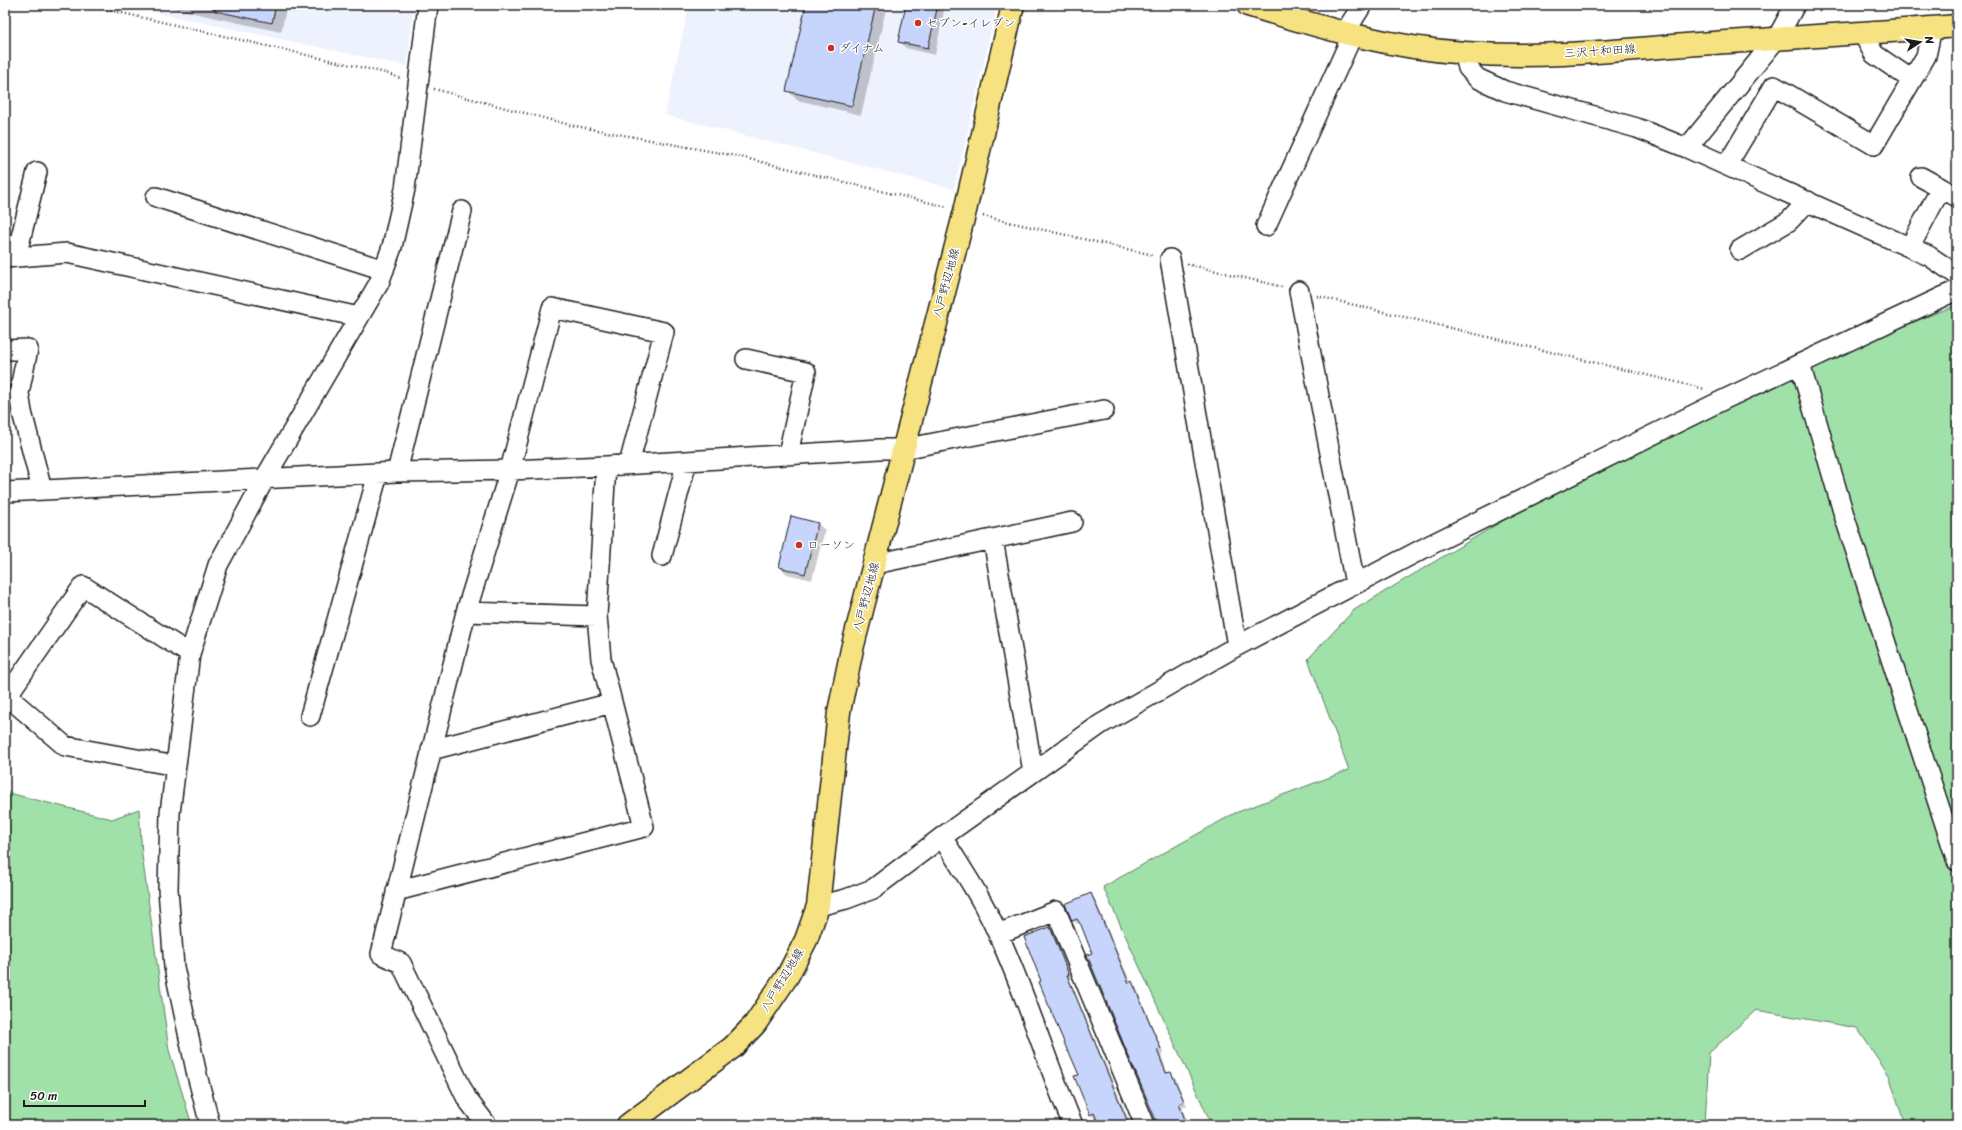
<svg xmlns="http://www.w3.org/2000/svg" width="1962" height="1130" viewBox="0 0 1962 1130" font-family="Sriracha,'Klee One',sans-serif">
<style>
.built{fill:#eef2fe}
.green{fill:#a0e1aa;stroke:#5e7e63}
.shadow{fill:#0003}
.building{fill:#c7d5fc;stroke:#1c1c1c}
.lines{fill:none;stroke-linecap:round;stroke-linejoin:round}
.minor-casing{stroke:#1c1c1c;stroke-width:22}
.major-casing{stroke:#1c1c1c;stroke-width:25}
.path{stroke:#1c1c1c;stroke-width:2.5;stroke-dasharray:1 3;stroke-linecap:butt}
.minor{stroke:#fff;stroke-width:19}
.major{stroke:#f7e281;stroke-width:22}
.poi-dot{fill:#c8321e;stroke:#fff;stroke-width:1.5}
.labels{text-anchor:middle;stroke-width:3;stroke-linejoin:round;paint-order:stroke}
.poi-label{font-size:12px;fill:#1c1c1c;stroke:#fff;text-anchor:start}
.street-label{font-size:12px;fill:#1c1c1c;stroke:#fff}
</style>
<rect width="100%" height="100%" fill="#fff"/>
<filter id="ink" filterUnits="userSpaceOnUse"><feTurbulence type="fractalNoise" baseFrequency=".025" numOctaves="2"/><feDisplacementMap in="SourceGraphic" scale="8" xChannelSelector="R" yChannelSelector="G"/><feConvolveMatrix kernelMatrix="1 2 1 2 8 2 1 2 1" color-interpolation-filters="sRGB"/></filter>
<g filter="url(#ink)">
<path class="built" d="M119 5H414L407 66Z
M689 5H997L954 189 665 115Z"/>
<path class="green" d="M1957 305V1125H1905L1889 1075 1857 1028 1756 1010 1709 1053 1705 1125H1212L1103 887 1235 813 1349 770 1308 659 1354 610 1539 499 1847 348Z
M5 792 112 819 139 809 142 855 169 1050 192 1125H5Z"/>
<path class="shadow" d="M157 5H287L281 32Z
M807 5H887L861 115 797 100 787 90Z
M907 5H938L944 11 935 55 906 48 899 41Z
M792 518 818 524 825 530 812 580 787 574 780 567Z
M1091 894 1095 899 1131 983 1136 987 1164 1054 1161 1055 1168 1074 1171 1073 1175 1077 1187 1106 1182 1108 1189 1125H1158L1081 923 1077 924 1073 920Z
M1049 928 1054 933 1072 979 1070 980 1131 1125H1100L1097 1118 1095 1119 1091 1114 1080 1075 1072 1055 1068 1052Z"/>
<path class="building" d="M215 5H276L272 23 215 11Z
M806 5H876L852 106 786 91Z
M906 5H938L928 48 898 42Z
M791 516 818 523 805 574 779 567Z
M1091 893 1129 983 1132 981 1161 1049 1157 1050 1166 1073 1171 1072 1184 1101 1179 1104 1187 1125H1158L1129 1057 1087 955 1092 953 1081 925 1077 919 1072 921 1065 904Z
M1050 927 1069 975H1067L1129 1125H1099L1094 1113 1090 1115 1074 1076 1079 1075 1069 1052H1068L1039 982 1041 981 1024 937Z"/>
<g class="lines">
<defs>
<path id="minor" d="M1344 34 1362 5
M1863 34 1874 54 1912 80
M1464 53 1468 68 1477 78 1505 91 1637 128 1687 148 1929 256 1957 275
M1687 148 1777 38 1795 5
M1727 165 1774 86 1874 145 1926 56 1932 28
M1921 177 1941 188
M156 197 384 270
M1266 226 1352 36
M1910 247 1941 188 1957 197
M1740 250 1789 221 1808 201
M16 257 37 172
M5 258 67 253 359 317
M1170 259 1237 646
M1299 291 1355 584
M5 350 28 349 19 393 22 412 42 490
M746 359 806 372 788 454
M1800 364 1844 515 1957 861
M397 472 462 211
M5 492 397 472 510 470 606 466 880 449H903L1104 410
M993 539 1033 772
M662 556 687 461
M875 564 1072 522
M466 612 597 616
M310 716 378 474
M431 750 612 703
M176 766 65 746 7 696 83 586 190 654
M942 837C962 869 983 900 998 934 1027 996 1046 1062 1073 1125
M396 891 644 827 601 659 597 616 606 466
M818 906 846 899 873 889 942 837 1101 724 1237 646 1432 544 1725 399 1957 290
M998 934 1056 911 1145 1125
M210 1125 197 1075 174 967 168 889 170 813 190 654 218 565 265 478 379 283 392 247 405 189 428 5
M487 1125 467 1099 401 963 381 954 466 612 510 470 552 308 664 332 629 464"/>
<path id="major" d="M1248 5C1319 27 1390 48 1465 53 1543 59 1621 50 1698 44 1785 38 1871 33 1957 26
M628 1125 733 1047 755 1024 788 975 806 940 818 906 839 712 852 649 965 211 1013 5"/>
</defs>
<use href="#minor" class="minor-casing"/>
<use href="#major" class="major-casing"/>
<path class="path" d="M87 5 386 73 402 79
M434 89 570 125 741 157 947 207
M983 216 1153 255
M1187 264 1283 287
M1317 296 1705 389"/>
<use href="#minor" class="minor"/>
<use href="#major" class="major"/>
</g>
</g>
<g class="poi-dot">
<circle cx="918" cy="23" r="4"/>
<circle cx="831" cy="48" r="4"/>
<circle cx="799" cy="545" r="4"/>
</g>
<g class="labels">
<g class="poi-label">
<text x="926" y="27">セブン-イレブン</text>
<text x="839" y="52">ダイナム</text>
<text x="807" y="549">ローソン</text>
</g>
<g class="street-label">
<text transform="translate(1600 51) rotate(-4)" y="4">三沢十和田線</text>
<text transform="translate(946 283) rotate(-75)" y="4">八戸野辺地線</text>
<text transform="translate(866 597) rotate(-75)" y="4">八戸野辺地線</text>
<text transform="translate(782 980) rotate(-59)" y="4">八戸野辺地線</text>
</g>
</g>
<rect width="1962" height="1130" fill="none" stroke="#fff" stroke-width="20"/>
<rect x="10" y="10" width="1942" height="1110" fill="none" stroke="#1c1c1c" stroke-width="1.5" filter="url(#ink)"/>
<g transform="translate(1920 42) rotate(78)" stroke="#ffffff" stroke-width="3" paint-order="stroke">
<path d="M0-3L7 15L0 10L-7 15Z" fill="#1c1c1c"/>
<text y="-6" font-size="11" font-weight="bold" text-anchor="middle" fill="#1c1c1c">N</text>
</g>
<path d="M24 1100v6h121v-6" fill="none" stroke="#1c1c1c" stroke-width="2"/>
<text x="30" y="1100" font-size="12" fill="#1c1c1c" stroke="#ffffff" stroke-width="3" paint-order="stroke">50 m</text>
</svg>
